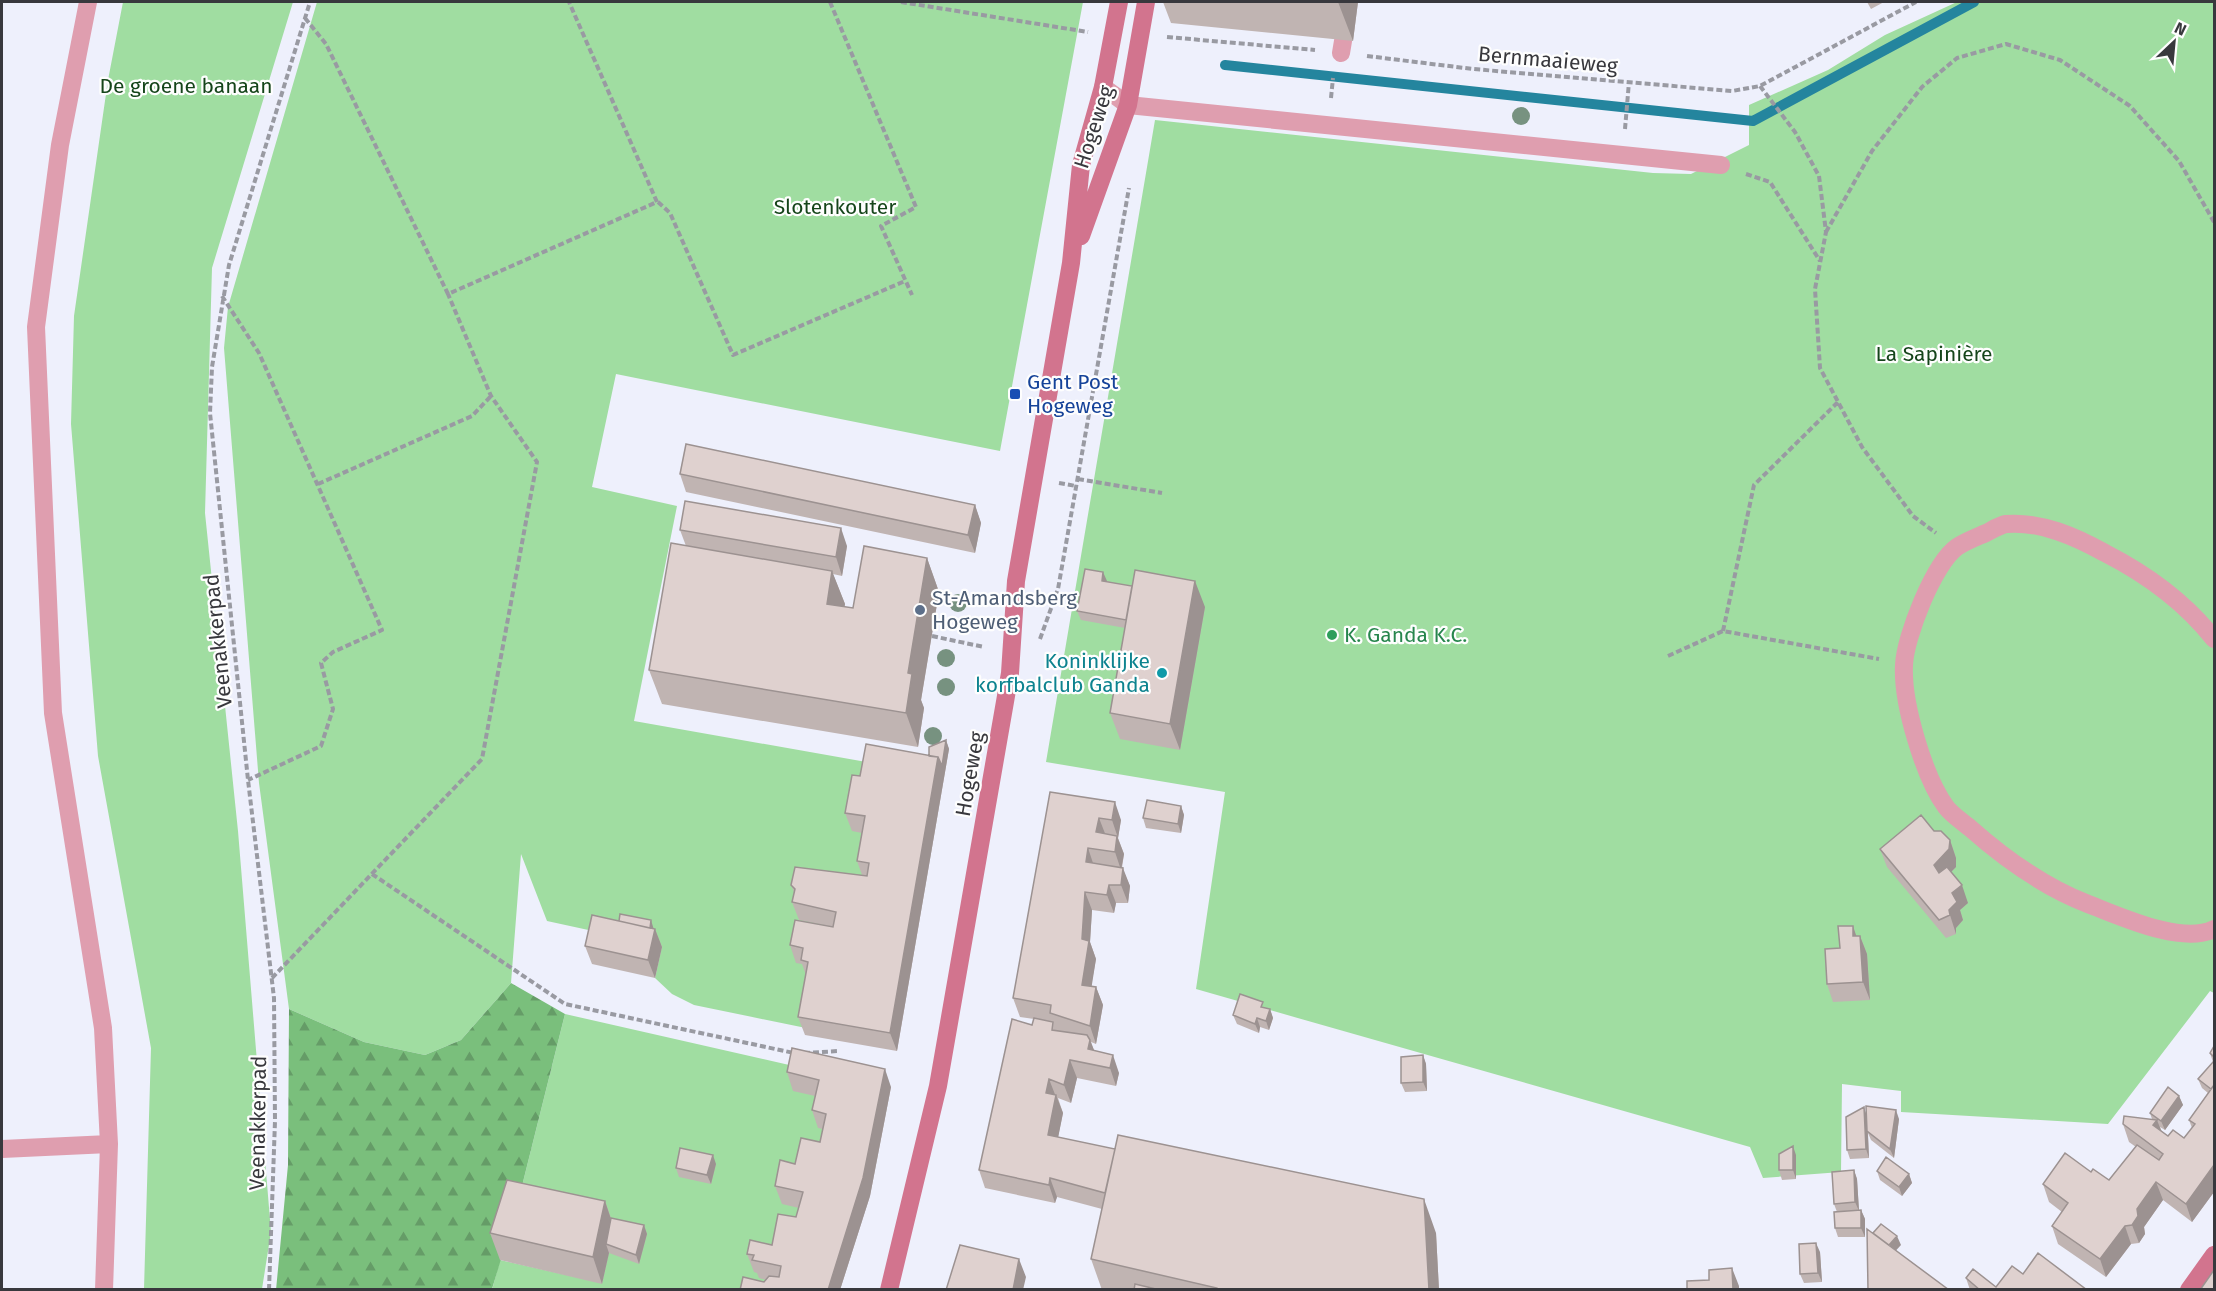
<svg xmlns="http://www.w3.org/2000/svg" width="2216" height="1291" viewBox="0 0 2216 1291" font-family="'Fira Sans',sans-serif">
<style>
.green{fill:#a0dda1}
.forest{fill:url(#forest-firs)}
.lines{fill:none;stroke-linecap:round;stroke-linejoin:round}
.stream{stroke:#24859e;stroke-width:10}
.path{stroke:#999aa2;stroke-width:4;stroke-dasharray:6 3;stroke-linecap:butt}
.lane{stroke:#df9eaf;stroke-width:18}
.street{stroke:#df9eaf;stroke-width:18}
.secondary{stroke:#d2748e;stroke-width:18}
.tree{fill:#779280}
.wall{fill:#c0b4b2}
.shaded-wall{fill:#9c9291}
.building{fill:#dfd1cf;stroke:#9c9291;stroke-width:1.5}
.transit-dot{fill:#1a4fb4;stroke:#fefefe;stroke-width:2}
.service-dot{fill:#5c6f8a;stroke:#fefefe;stroke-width:2}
.leisure-dot{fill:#2e9e5b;stroke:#fefefe;stroke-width:2}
.culture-dot{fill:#0f9aa8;stroke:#fefefe;stroke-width:2}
.labels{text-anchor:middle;stroke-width:4.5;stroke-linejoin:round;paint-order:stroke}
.street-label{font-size:21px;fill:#38383d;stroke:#fefefe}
.park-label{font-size:21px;fill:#15451a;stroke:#fefefe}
.transit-label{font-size:21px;fill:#164399;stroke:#fefefe;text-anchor:start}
.service-label{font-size:21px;fill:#4e5e75;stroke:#fefefe;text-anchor:start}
.leisure-label{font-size:21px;fill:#27864d;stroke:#fefefe;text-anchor:start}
.culture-label{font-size:21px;fill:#0d838f;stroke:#fefefe;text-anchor:end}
</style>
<defs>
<pattern id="forest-firs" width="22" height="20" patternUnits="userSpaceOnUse" patternTransform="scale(1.5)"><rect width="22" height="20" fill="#7abf7c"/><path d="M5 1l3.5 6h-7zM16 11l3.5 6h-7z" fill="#659c67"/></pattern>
</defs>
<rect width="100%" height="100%" fill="#eef0fc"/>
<path class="green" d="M123 2H293L212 268 205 513 238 831 271 1232 262 1289H144L151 1048 98 756 71 424 74 316 108 80Z
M317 2H1083L1000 451 616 374 592 487 677 506 634 721 872 763 871 834 864 879 843 930 810 966 806 1028 694 1005 672 994 655 978 662 946 547 921 521 854 511 983 461 1040 425 1055 364 1042 289 1009 259 783 224 348 228 307Z
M1957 2H2214V993L2210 991 2108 1124 1901 1112V1091L1842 1084 1841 1172 1763 1178 1750 1147 1196 989 1225 792 1046 762 1155 120 1653 173 1691 174 1749 145V105L1828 70 1885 35Z
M565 1014 798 1067 825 1098 833 1132 810 1210 760 1273 788 1284 787 1289 492 1290 500 1260 602 1283 614 1228 517 1206Z"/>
<path class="forest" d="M511 983 565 1014 517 1206 492 1289 276 1290 288 1165 289 1009 364 1042 425 1055 461 1040Z"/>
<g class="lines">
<path class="stream" d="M1225 65 1753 121 1974 2"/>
<path class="path" d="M830 2 916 207 881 226 912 295
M901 2 1088 32
M305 18 326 44 448 294 657 202 569 2
M1167 37 1315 50
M1367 56 1473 69 1732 91 1760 86 1916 2
M1760 86 1795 132 1819 176 1826 232 1815 289 1820 368 1862 447 1913 516 1936 533
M1331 98 1333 78
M1625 129 1629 82
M1746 174 1770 182 1820 261
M658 202 670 213 733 355 905 281
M1826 232 1872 151 1922 87 1957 58 2006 44 2060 60 2130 106 2179 161 2214 222
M222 296 259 353 382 630 333 652 321 663 333 709 321 746 248 780
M1078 479 1162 493
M1059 483 1076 486
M318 484 472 416 491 396
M1723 631 1754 485 1838 402
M932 636 984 647
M1040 639 1058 589 1129 188
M1668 656 1723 631 1879 659
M372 874 565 1004 794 1053
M272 978 482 759 537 462 491 396 448 294
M804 1053 839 1051
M269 1290 275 1121 274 998 248 780 210 413 212 367 229 265 310 2"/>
<path class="lane" d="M88 2 60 145 36 327 53 713 103 1028 109 1144 104 1290
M1103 87 1128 105 1721 165
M2 1149 109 1144"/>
<path class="street" d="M1341 53 1343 41
M2214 639C2184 601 2148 575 2105 553 2076 537 2041 521 2006 524 2000 525 1992 530 1986 533 1977 537 1966 541 1957 547 1934 563 1905 637 1904 665 1902 703 1924 777 1946 807 1952 815 1963 822 1970 828 2005 859 2044 887 2088 904 2120 916 2181 945 2214 929"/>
<path class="secondary" d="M1081 236 1128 105 1146 2
M889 1290 938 1086 1010 673 1016 581 1071 263 1081 165 1103 87 1119 2
M2189 1290 2214 1255"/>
</g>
<g class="tree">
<circle cx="1521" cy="116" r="9"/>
<circle cx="958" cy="603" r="9"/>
<circle cx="946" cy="658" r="9"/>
<circle cx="946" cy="687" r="9"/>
<circle cx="933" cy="736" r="9"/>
</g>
<path class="wall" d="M1163 2H1358L1353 41 1171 23Z
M1867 2H1884L1871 9Z
M680 474 975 505 981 523 975 553 686 492Z
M680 530 847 546 842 576 833 574 845 604 844 607 853 608 927 558 939 592 921 700 924 708 918 747 662 704 649 670 686 546Z
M1107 581 1205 607 1180 750 1120 739 1110 713 1125 628 1081 620 1077 611Z
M946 740 949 749 897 1051 805 1035 798 1017 806 975 802 964 796 963 790 945 833 927 799 920 792 902 794 892 791 885 862 875 857 861 862 833 852 831 845 813 860 776 929 756Z
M1050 792 1121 820 1118 838 1124 854 1122 868 1130 886 1128 903H1116L1114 913 1092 910 1090 942 1096 959 1091 986 1096 987 1103 1005 1096 1044 1091 1042 1094 1050 1119 1073 1116 1086 1077 1078 1071 1103 1058 1098 1063 1113 1058 1137 1436 1233 1439 1290H1102L1091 1259 1102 1209 1057 1197 1055 1203 985 1188 979 1170 1034 1019 1020 1017 1013 998Z
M1181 806 1184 815 1181 833 1146 828 1143 818Z
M1950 840 1956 858V867L1951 872 1968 903 1960 910 1963 920 1956 928V934L1946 938 1887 867 1880 849Z
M1853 926 1856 936H1860L1867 954 1870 1000 1833 1002 1827 984 1840 948Z
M654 929H655L662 947 655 978 592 964 585 946Z
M1265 1008 1270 1009 1273 1018 1269 1030 1260 1027 1259 1033 1237 1024 1233 1015Z
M2214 1046V1192L2192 1222 2163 1200 2144 1227 2145 1234 2139 1243 2131 1244 2106 1277 2058 1244 2052 1226 2062 1212 2049 1202 2043 1184 2091 1172 2109 1180 2136 1147 2129 1142 2123 1124 2152 1119 2150 1113 2179 1096 2183 1105 2165 1130 2160 1127 2162 1132 2168 1136 2184 1138 2192 1128 2189 1120 2208 1093 2202 1088 2198 1079 2213 1062 2210 1053Z
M1423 1055 1426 1064 1427 1091 1405 1092 1401 1083Z
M787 1072 891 1087 870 1196 840 1290H740L764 1282 766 1280 759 1278 757 1273 754 1272 747 1254 772 1245 796 1217 799 1208 782 1204 775 1186 795 1164 820 1142 823 1129 818 1128 812 1110 815 1096 793 1091Z
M1867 1114 1899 1119 1894 1158 1871 1140 1868 1133 1869 1158 1850 1159 1847 1150Z
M1796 1155V1179L1782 1180 1779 1170Z
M716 1164 711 1184 679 1177 676 1168Z
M1854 1170 1857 1179 1859 1210H1861L1865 1219V1237H1838L1835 1228 1837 1212 1834 1204Z
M1877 1171 1909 1174 1912 1183 1902 1196 1880 1180Z
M605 1201 611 1218 644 1225 647 1234 639 1264 609 1253 602 1284 500 1260 490 1233Z
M1820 1252 1822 1282 1804 1283 1800 1274Z
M2023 1274 2087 1290H1970L1966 1278 1996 1287Z"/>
<path class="shaded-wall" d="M1338 2H1358L1353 41Z
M975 505 981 523 975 553 968 535Z
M841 528 847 546 842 576 836 557Z
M927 558 939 592 921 700 924 708 918 747 906 713 908 673Z
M832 571 845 604 840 638 827 604Z
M1103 572 1107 581H1102Z
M1195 581 1205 607 1180 750 1170 724Z
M946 740 949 749 897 1051 890 1033 938 757Z
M1115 802 1121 820 1118 838 1112 820Z
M1181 806 1184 815 1181 833 1178 824Z
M1099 818 1106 836 1096 832Z
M1117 836 1124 854 1121 870 1115 852Z
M1950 840 1956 858V867L1940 883 1934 865Z
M1088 848 1094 866 1086 862Z
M1123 868 1130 886 1128 903 1121 885Z
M1109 885 1116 903 1114 913 1107 895Z
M1962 885 1968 903 1960 910 1963 920 1956 928V934L1950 915 1949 910 1952 893Z
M1085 892 1092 910 1090 942 1096 959 1089 1003 1082 985V939Z
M651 920 654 930 648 934Z
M1853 926 1859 944 1853 936Z
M655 929 662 947 655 978 648 960Z
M1860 936 1867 954 1870 1000 1863 982Z
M1096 987 1103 1005 1096 1044 1090 1026Z
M1270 1009 1273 1018 1269 1030 1266 1021Z
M1257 1018 1260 1027 1259 1033 1255 1024Z
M1090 1040 1097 1058 1088 1049Z
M1113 1055 1119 1073 1116 1086 1110 1068Z
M1423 1055 1426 1064 1427 1091 1423 1082Z
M1070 1060 1077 1078 1071 1103 1064 1085Z
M885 1069 891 1087 870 1196 840 1290H828Z
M1049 1079 1056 1097 1046 1093Z
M1056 1095 1063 1113 1055 1153 1048 1135Z
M2179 1096 2183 1105 2165 1130 2161 1121Z
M1864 1107 1867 1116 1869 1158 1866 1149Z
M1896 1110 1899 1119 1894 1158 1890 1149Z
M2157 1120 2164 1138 2153 1125Z
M1793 1146 1796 1155V1179L1793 1170Z
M713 1155 716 1164 711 1184 707 1175Z
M2214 1165V1192L2192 1222 2186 1204Z
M1854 1170 1857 1179 1859 1211 1855 1202Z
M1909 1174 1912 1183 1902 1196 1899 1187Z
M1050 1178 1057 1197 1055 1203 1049 1185Z
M2156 1182 2163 1200 2144 1227 2145 1234 2139 1243 2132 1225 2137 1209Z
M1424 1199 1436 1233 1439 1290H1429Z
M605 1201 614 1228 606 1244 609 1253 602 1284 593 1257Z
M1861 1210 1865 1219V1237L1861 1228Z
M644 1225 647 1234 639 1264 636 1255Z
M2125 1226 2131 1244 2106 1277 2100 1259Z
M1897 1236 1901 1245 1889 1258 1886 1249Z
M1816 1243 1820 1252 1822 1282 1818 1273Z
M1019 1259 1026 1277 1023 1290H1013Z
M1732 1268 1739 1286V1290H1733Z"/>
<path class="building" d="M686 444 975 505 968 535 680 474Z
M685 501 841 528 836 557 680 530Z
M671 543 832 571 827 604 853 608 864 546 927 558 908 673 912 674 906 713 649 670Z
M1085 569 1103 572 1102 581 1132 586 1126 620 1077 611Z
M1135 570 1195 581 1170 724 1110 713Z
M946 740 942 766 938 757 929 756V747Z
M866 744 938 757 890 1033 798 1017 808 962 801 960 803 948 790 945 795 920 833 927 836 912 792 902 795 889 791 885 795 867 867 876 869 863 857 861 865 816 845 813 852 775 860 776Z
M1050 792 1115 802 1112 820 1099 818 1096 832 1117 836 1115 852 1088 848 1086 862 1123 868 1121 885H1109L1107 895 1085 892 1082 939 1089 941 1082 985 1096 987 1090 1026 1050 1013 1051 1005 1013 998Z
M1147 800 1181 806 1178 824 1143 818Z
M1921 815 1934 831H1941L1950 840 1949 849 1934 865 1939 873 1947 867 1962 885 1952 893 1957 902 1949 910 1950 915 1939 920 1880 849Z
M620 914 651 920 650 928 619 921Z
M592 915 655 929 648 960 585 946Z
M1838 926H1853V936H1860L1863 982 1827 984 1825 949 1840 948Z
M1240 994 1263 1002 1261 1007 1270 1009 1266 1021 1257 1018 1255 1024 1233 1015Z
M1034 1018 1053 1022 1052 1030 1087 1035 1090 1040 1088 1049 1113 1055 1110 1068 1070 1060 1064 1085 1049 1079 1046 1093 1056 1095 1048 1135 1115 1149 1105 1193 1050 1178 1049 1185 979 1170 1012 1019 1032 1025Z
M2214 1046V1057L2210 1053Z
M792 1048 885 1069 863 1178 828 1290H740L743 1277 764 1282 769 1276 779 1277 781 1266 752 1260 754 1255 747 1254 750 1240 772 1245 778 1214 796 1217 803 1192 775 1186 780 1160 795 1164 801 1138 820 1142 826 1114 812 1110 819 1080 787 1072Z
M1423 1055V1082L1401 1083V1057Z
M2213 1062 2214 1063V1085L2211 1089 2198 1079Z
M2214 1085V1165L2186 1204 2156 1182 2137 1209 2138 1216 2132 1225 2125 1226 2100 1259 2052 1226 2068 1203 2043 1184 2065 1153 2091 1172 2093 1169 2109 1180 2137 1145 2159 1160 2163 1154 2123 1124 2124 1116 2157 1120 2153 1125 2168 1136 2173 1130 2184 1138 2195 1124 2189 1120Z
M2168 1087 2179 1096 2161 1121 2150 1113Z
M1866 1106 1896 1110 1890 1149 1867 1131Z
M1864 1107 1866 1149 1847 1150 1846 1117Z
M1118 1135 1424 1199 1429 1290H1217V1288L1091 1259Z
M1793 1146V1170H1779V1154Z
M680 1148 713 1155 707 1175 676 1168Z
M1886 1157 1909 1174 1899 1187 1877 1171Z
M1854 1170 1855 1202 1834 1204 1832 1172Z
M507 1180 605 1201 593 1257 490 1233Z
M1861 1210V1228H1835L1834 1212Z
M611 1218 644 1225 636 1255 606 1244Z
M1881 1224 1897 1236 1889 1245 1873 1233Z
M1867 1229 1949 1290H1868Z
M1816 1243 1818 1273 1800 1274 1799 1244Z
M960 1245 1019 1259 1013 1290H946Z
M2038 1253 2087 1290H1980L1966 1278 1973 1269 1996 1287 2012 1266 2023 1274Z
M1732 1268 1733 1290H1687V1281L1709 1280V1270Z
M2214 1270V1290H2200Z
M1135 1284 1160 1290H1134Z"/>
<rect class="transit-dot" x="1009" y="388" width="12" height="12" rx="3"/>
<circle class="service-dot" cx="920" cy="610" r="6"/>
<circle class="leisure-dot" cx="1332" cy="635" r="6"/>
<circle class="culture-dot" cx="1162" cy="673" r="6"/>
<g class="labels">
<g class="street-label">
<text transform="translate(1548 60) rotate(5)" y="7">Bernmaaieweg</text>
<text transform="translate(1094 127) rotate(-72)" y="7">Hogeweg</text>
<text transform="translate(218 641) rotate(-96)" y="7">Veenakkerpad</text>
<text transform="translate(970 774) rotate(-80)" y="7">Hogeweg</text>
<text transform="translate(258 1123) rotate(-89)" y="7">Veenakkerpad</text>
</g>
<g class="park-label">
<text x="186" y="93">De groene banaan</text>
<text x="835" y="214">Slotenkouter</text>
<text x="1934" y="361">La Sapinière</text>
</g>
<g class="transit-label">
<text x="1027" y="389">Gent Post<tspan x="1027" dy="24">Hogeweg</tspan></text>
</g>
<g class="service-label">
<text x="932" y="605">St-Amandsberg<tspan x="932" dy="24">Hogeweg</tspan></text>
</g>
<g class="leisure-label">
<text x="1344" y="642">K. Ganda K.C.</text>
</g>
<g class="culture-label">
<text x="1150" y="668">Koninklijke<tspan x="1150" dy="24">korfbalclub Ganda</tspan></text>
</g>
</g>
<rect width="2216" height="1291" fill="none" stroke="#38383d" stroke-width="6"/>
<g transform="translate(2174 42) rotate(26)" stroke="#fefefe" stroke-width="4.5" paint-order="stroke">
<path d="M0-4.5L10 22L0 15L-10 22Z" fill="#38383d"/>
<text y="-9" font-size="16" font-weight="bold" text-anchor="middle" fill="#38383d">N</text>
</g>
</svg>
